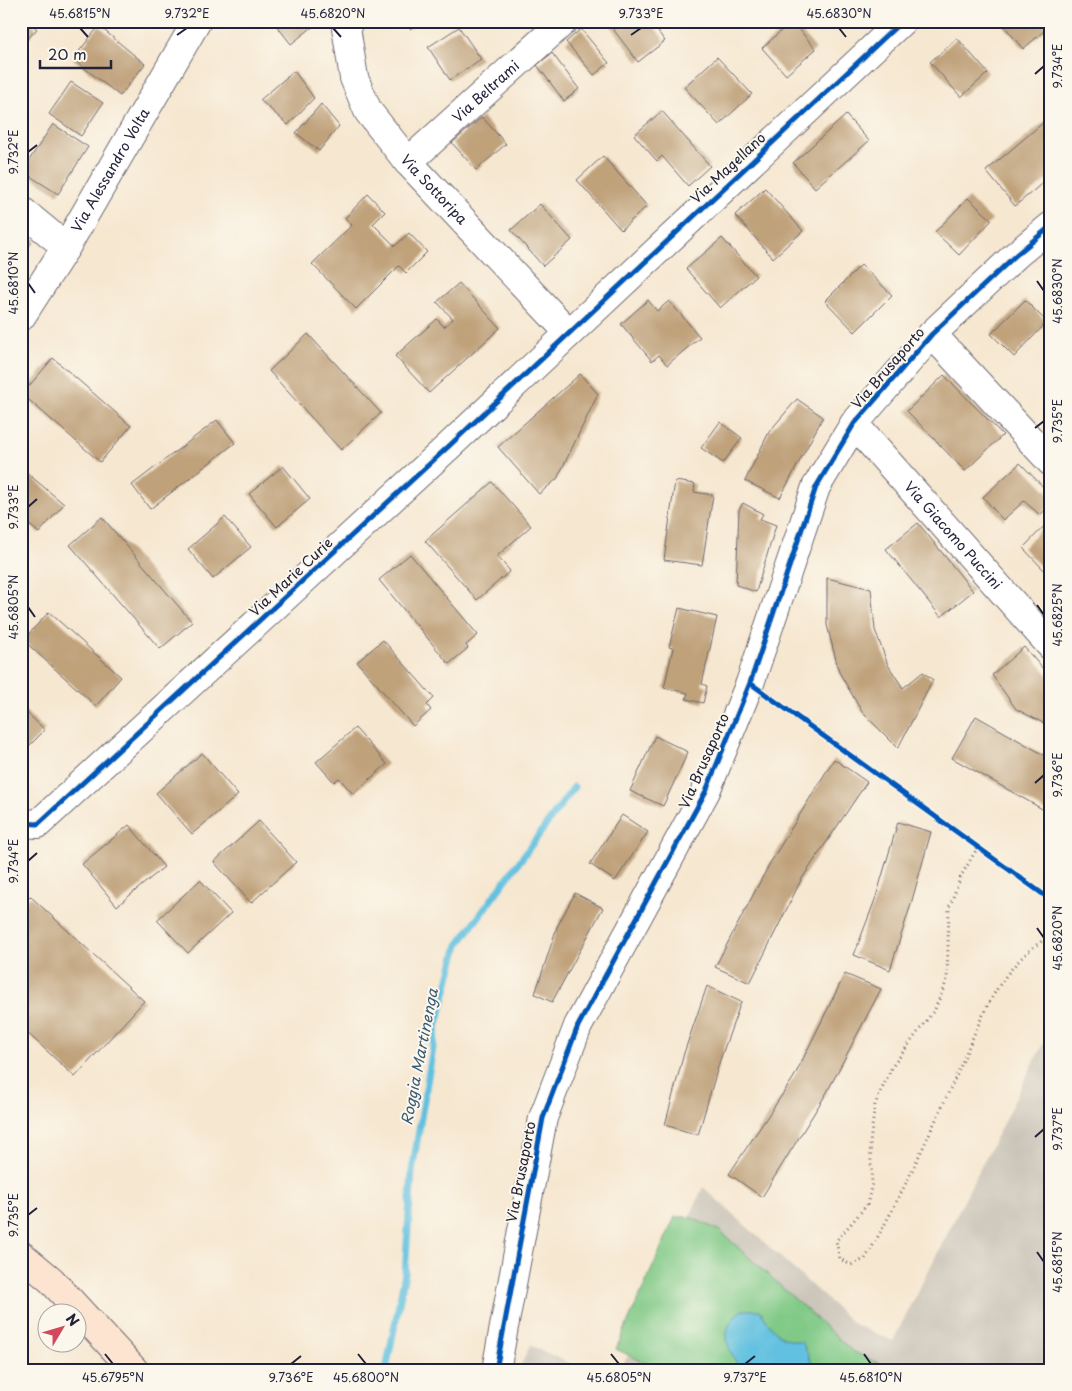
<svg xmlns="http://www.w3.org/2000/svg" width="1072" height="1391" viewBox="0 0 1072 1391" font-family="'Playpen Sans',sans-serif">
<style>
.industrial{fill:#cac3b8}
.green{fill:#80c986;stroke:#517660}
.water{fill:#62c1e0;stroke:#42728e}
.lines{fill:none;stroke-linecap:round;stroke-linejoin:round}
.stream{stroke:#62c1e0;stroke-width:7}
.building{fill:#bfa17a}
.street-casing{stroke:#6c676f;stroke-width:30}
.secondary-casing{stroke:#6c676f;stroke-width:30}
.path{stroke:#6c676f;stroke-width:3;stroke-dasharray:1 4;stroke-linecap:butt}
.street{stroke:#fff;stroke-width:28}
.secondary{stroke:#fde4d1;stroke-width:28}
.cycleway-casing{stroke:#fbf7ec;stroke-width:8}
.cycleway{stroke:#0057b8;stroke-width:5}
.ticks{fill:none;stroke:#22223b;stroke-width:2}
.labels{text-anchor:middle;stroke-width:4;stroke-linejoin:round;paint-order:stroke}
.street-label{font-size:14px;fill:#22223b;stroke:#fbf7ec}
.water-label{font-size:15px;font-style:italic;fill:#385a75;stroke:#fbf7ec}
.neatline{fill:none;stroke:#22223b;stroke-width:2}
.ticks-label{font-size:12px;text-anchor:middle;fill:#22223b}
</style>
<rect width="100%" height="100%" fill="#fbf7ec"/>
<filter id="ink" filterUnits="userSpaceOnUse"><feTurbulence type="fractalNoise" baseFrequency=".02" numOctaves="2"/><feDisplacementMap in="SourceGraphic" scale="10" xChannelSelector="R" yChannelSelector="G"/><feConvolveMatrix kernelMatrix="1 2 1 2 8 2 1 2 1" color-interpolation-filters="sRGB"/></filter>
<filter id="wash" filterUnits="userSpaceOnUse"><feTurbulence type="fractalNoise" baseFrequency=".0096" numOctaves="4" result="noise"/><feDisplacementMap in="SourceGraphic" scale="20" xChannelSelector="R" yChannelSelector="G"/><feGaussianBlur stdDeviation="1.12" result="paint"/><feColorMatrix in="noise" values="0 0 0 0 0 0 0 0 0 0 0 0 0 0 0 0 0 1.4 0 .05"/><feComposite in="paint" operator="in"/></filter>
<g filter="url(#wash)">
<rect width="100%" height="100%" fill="#f6e7d0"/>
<path class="industrial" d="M1051 1033V1370H621L703 1187 854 1324 893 1341 1048 1034Z
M530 1345 584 1370H519Z"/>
<path class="green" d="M675 1217H690L720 1231 852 1351 893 1370H660L616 1349Z"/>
<path class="water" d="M742 1310H760C769 1326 781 1342 802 1342L815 1370H742C726 1349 718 1328 742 1310Z"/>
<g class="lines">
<path class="stream" d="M386 1370 405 1273 412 1171 437 1024 458 945 574 787"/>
</g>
<g id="blocks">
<path class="building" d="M21 21H28L37 29 21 46Z
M273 21H320L291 44Z
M404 21H421L410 29Z
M607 21H650L665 41 638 62Z
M792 21 816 49 786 75 762 48Z
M1000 21H1051V25L1023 49Z
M99 26 145 64 120 96 73 59Z
M459 27 481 59 450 80 428 47Z
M581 29 609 63 594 75 566 42Z
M957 38 988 73 961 97 930 62Z
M552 53 579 89 564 101 537 65Z
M717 57 752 94 719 125 684 87Z
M294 71 314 98 288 125 260 100Z
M71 82 103 103 81 136 49 114Z
M321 104 339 126 319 151 296 133Z
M662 111 710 166 688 186 662 156 657 161 634 135Z
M846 115 869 141 815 188 793 163Z
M1051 116V176L1015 206 986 171Z
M482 117 506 144 476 170 452 143Z
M53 124 88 147 58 194 22 171Z
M603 156 647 206 621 230 577 180Z
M765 188 803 231 773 258 735 215Z
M368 194 385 212 373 224 395 246 409 233 427 252 406 273 399 266 356 309 312 264 352 225 345 218Z
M968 198 992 220 959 255 935 232Z
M540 204 572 240 543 266 511 230Z
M21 233 32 242 21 254Z
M722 238 756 276 720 308 686 269Z
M861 265 892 295 855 332 825 301Z
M459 283 500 328 429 393 395 356 437 319 444 327 453 319 437 302Z
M648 300 657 311 669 301 700 337 667 365 659 355 652 361 621 324Z
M1025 300 1047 322 1014 357 991 334Z
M308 334 381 413 341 450 269 371Z
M53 358 131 426 100 462 22 394Z
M580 374 598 394 557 479 539 494 498 447Z
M944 375 1003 435 965 471 907 411Z
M797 399 823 417 780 498 745 481 769 432Z
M217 420 235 443 150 509 132 485Z
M720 422 742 438 723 463 701 448Z
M1020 463 1051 495V505L1040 515 1024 501 1003 520 983 497Z
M283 466 310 499 277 527 249 494Z
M21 468 64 504 39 533 21 518Z
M675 481 695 484 694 492 713 495 702 565 664 560Z
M492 482 531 526 497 556 510 571 477 600 425 541Z
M743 503 763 514 760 519 776 525 756 592 736 585 739 510Z
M102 517 192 622 160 649 70 545Z
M225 517 251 547 213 579 188 549Z
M1051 519V566L1045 571 1023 548Z
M918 523 973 591 941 617 886 549Z
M410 554 478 635 466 645 468 648 449 664 379 580Z
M827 578 871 589 875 630 888 665 903 688 923 672 933 680 898 748 862 712 839 672 827 625Z
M679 608 717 617 702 684 707 686 703 703 686 699 688 693 664 688 673 648 669 647Z
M49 612 121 677 96 706 23 640Z
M383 640 434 698 427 705 431 710 413 726 357 662Z
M1024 647 1051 678V727L1016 709 992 675Z
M21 707 45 730 21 754Z
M976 716 1051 759V814L952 758Z
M355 728 387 764 353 794 339 778 334 782 316 762Z
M655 736 688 752 663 806 630 791Z
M202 753 238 795 192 834 156 793Z
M834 759 867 782 801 880 750 983 715 967 770 863Z
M622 815 648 832 615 881 590 864Z
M259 821 296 862 251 903 214 862Z
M898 822 931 832 911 904 890 970 854 955 876 897Z
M129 825 164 867 117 906 82 864Z
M200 880 231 913 188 953 157 920Z
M575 893 603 908 552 1002 535 994 557 927Z
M30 896 144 1001 75 1077 21 1027V906Z
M845 974 881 989 826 1094 762 1197 729 1174 794 1077Z
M707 986 741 1002 720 1060 698 1135 665 1125 684 1053Z"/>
</g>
</g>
<g filter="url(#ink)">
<use href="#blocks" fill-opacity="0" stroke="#6c676f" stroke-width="1"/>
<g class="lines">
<defs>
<g id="street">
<path id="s1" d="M345 21 354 78 368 111 408 162 569 333"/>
<path id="s2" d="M408 162 564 21"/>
<path d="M21 210 66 247"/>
<path id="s3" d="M21 317 66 247 197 21"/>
<path d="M932 334 1051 462"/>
<path id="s4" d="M854 424 1051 646"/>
<path d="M21 823 38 824 449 446 902 21"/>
<path d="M496 1370 543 1118 578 1026 706 791 750 683 816 487 854 424 932 334 1016 255 1051 226"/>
</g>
<path id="secondary" d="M21 1255 51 1280 134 1370"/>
</defs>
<use href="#street" class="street-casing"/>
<use href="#secondary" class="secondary-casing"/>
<path class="path" d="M978 847 961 876 949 908 947 980 935 1009 892 1067 875 1104 870 1143 872 1183 867 1205 836 1241 840 1259 851 1265 865 1259C898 1204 925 1143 952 1085 980 1026 992 971 1051 935"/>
<use href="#street" class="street"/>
<use href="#secondary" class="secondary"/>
<defs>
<path id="cycleway" d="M750 683 1051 900
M21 823 38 824 449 446 902 21
M496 1370 543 1118 578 1026 706 791 750 683 816 487 854 424 932 334 1016 255 1051 226"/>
</defs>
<use href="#cycleway" class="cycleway-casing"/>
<use href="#cycleway" class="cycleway"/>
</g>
</g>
<path class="ticks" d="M80 28 88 37M333 28 341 37M839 28 846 37M177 35 187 28M631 35 641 28M1035 74 1044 66M28 152 37 145M1037 281 1044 291M28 283 35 293M1035 428 1044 421M28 507 37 499M1037 605 1044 615M28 607 35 617M1035 783 1044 775M28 861 37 853M1037 928 1044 938M1035 1137 1044 1129M28 1215 37 1208M1037 1252 1044 1262M105 1354 113 1364M358 1354 366 1364M611 1354 619 1364M864 1354 871 1364M291 1364 301 1356M745 1364 755 1356"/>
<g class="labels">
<g class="street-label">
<text dy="5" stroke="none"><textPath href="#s2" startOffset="105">Via Beltrami</textPath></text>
<text transform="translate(728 168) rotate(-43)" y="5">Via Magellano</text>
<text dy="5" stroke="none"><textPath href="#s3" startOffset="172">Via Alessandro Volta</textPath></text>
<text dy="5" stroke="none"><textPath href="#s1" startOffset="196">Via Sottoripa</textPath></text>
<text transform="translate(888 368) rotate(-49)" y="5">Via Brusaporto</text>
<text dy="5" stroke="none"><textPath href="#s4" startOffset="149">Via Giacomo Puccini</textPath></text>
<text transform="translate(291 577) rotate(-43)" y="5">Via Marie Curie</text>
<text transform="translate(704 761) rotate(-66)" y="5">Via Brusaporto</text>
<text transform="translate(521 1172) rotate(-79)" y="5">Via Brusaporto</text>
</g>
<g class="water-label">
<text transform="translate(420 1057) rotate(-79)" y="5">Roggia Martinenga</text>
</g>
</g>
<rect width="1072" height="1391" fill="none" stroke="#fbf7ec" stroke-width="55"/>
<g transform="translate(62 1328) rotate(52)"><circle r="24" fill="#fbf7ec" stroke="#a4a2a5"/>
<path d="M0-4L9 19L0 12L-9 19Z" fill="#d1495b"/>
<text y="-8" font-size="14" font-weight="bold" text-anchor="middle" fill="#22223b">N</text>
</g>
<path d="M40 60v8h71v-8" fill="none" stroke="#22223b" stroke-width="2.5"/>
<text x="48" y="60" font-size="15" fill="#22223b" stroke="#fbf7ec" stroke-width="4" paint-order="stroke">20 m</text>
<rect x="28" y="28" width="1016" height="1336" class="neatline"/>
<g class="ticks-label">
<text x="80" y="18">45.6815°N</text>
<text x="187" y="18">9.732°E</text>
<text x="333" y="18">45.6820°N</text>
<text x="641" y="18">9.733°E</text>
<text x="839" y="18">45.6830°N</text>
<text transform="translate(1058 66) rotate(-90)" y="4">9.734°E</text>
<text transform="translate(14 152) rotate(-90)" y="4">9.732°E</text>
<text transform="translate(14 283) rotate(-90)" y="4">45.6810°N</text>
<text transform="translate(1058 291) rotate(-90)" y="4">45.6830°N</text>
<text transform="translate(1058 421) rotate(-90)" y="4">9.735°E</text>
<text transform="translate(14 507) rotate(-90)" y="4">9.733°E</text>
<text transform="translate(14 607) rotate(-90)" y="4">45.6805°N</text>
<text transform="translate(1058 615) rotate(-90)" y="4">45.6825°N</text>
<text transform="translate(1058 775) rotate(-90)" y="4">9.736°E</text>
<text transform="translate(14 861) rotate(-90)" y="4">9.734°E</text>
<text transform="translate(1058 938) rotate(-90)" y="4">45.6820°N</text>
<text transform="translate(1058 1129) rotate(-90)" y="4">9.737°E</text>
<text transform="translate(14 1215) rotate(-90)" y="4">9.735°E</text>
<text transform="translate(1058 1262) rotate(-90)" y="4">45.6815°N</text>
<text x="113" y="1382">45.6795°N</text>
<text x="291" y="1382">9.736°E</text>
<text x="366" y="1382">45.6800°N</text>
<text x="619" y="1382">45.6805°N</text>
<text x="745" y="1382">9.737°E</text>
<text x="871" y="1382">45.6810°N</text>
</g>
</svg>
